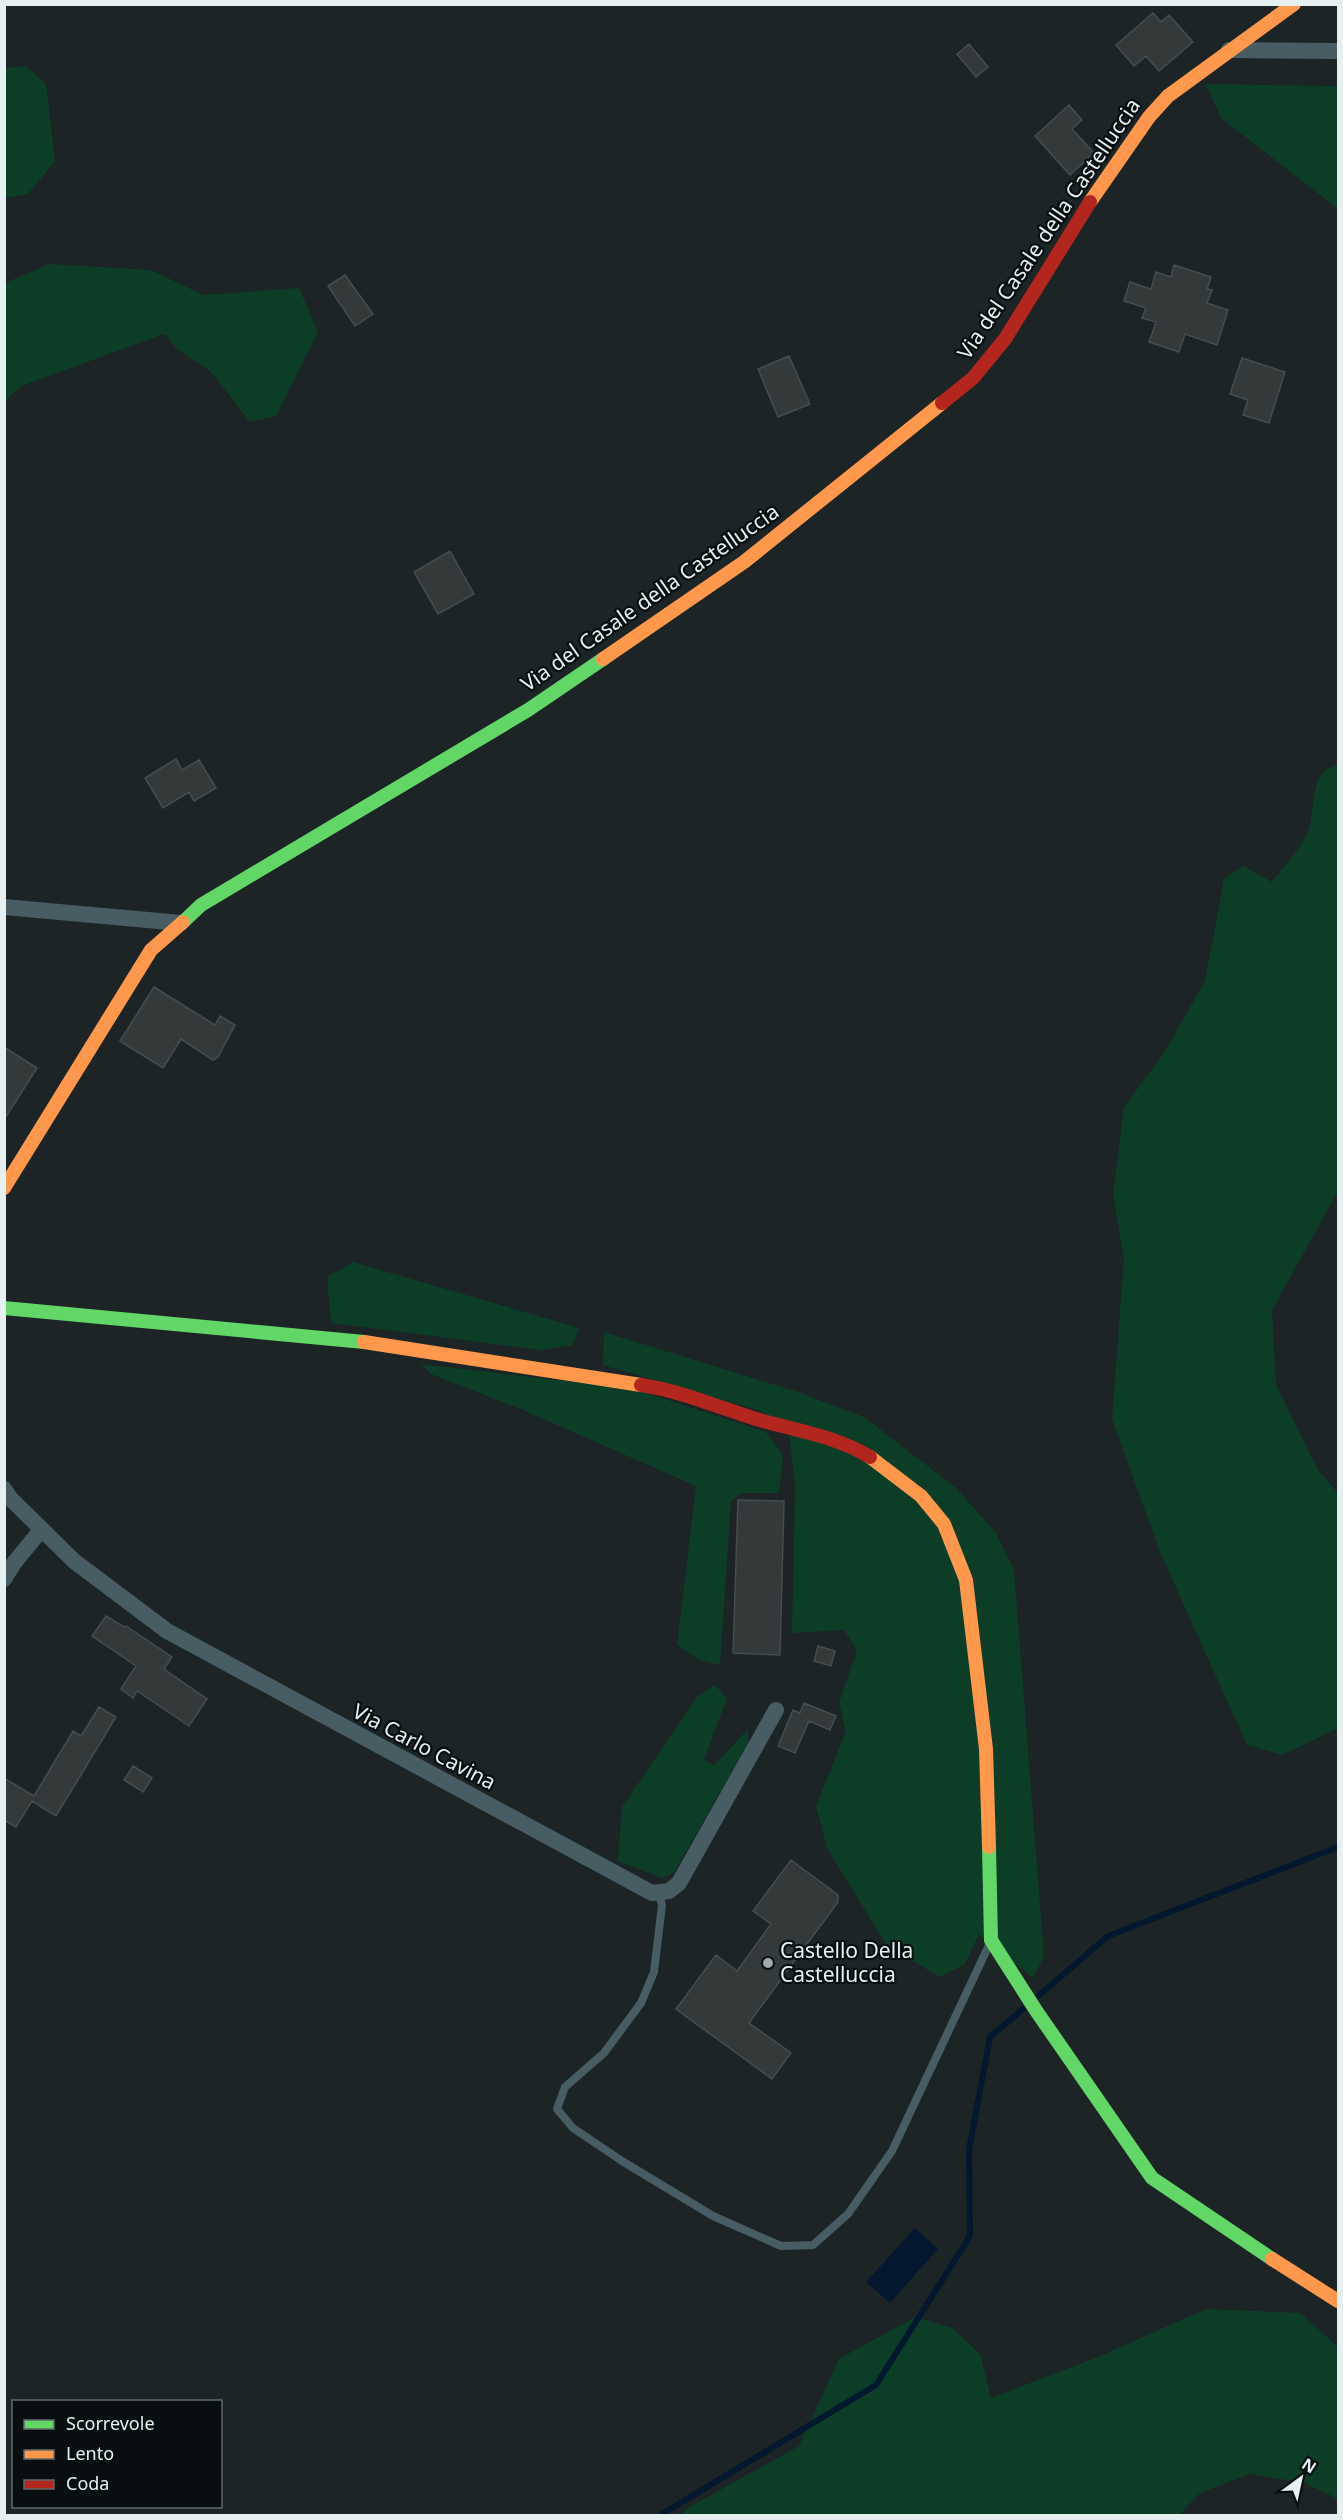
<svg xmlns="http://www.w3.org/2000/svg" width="1343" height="2520" viewBox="0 0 1343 2520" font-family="'Noto Sans',sans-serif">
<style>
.green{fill:#0c3e27}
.water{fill:#03182e}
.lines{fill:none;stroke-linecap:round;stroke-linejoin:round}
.stream{stroke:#03182e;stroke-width:6}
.building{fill:#343a3a;stroke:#464d4c;stroke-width:1.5}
.lane{stroke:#485c63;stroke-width:8}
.street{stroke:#485c63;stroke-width:16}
.fast{stroke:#63d668;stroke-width:14}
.slow{stroke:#ff974d;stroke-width:14}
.jam{stroke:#b3261e;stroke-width:14}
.poi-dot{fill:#a0a9a9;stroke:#090f10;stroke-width:2}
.labels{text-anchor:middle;stroke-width:4.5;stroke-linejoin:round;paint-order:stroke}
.street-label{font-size:21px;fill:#e7f0f0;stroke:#090f10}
.poi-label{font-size:21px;fill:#e7f0f0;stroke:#090f10;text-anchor:start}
</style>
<rect width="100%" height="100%" fill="#1c2426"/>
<path class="green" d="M26 66 46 84 55 161 28 194 5 198V68Z
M1206 84 1338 86V209L1221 118Z
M49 264 151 270 203 295 299 288 318 332 276 416 250 422 211 372 176 348 164 334 21 386 5 401V283Z
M1338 766V1191L1272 1310 1276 1385 1318 1470 1338 1493V1728L1283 1755 1247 1745 1160 1552 1112 1419 1124 1258 1113 1195 1124 1107 1164 1053 1205 981 1224 879 1243 866 1272 882C1283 868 1296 853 1306 837 1319 814 1305 770 1338 766Z
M353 1262 579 1328 573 1345 542 1350 331 1323 327 1277Z
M604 1332 798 1392 864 1417 955 1487 996 1533 1014 1570 1044 1956 1033 1978 979 1934 965 1964 940 1977 887 1946 827 1848 816 1806 846 1731 839 1703 857 1650 844 1630 792 1633 795 1485 789 1432 761 1411 603 1365Z
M421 1364 634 1389 766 1432 783 1456 779 1493H741L731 1501 720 1665 698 1659 677 1645 696 1486 523 1410 431 1374Z
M715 1685 727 1698 704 1760 714 1766 748 1729V1744L674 1872 662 1878 618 1861 622 1807 697 1697Z
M1206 2309 1300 2313 1338 2347V2499L1305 2483 1250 2474 1200 2493 1179 2515H681L686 2509 799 2446 839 2359 915 2317 952 2328 980 2354 991 2398 1098 2357Z"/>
<path class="water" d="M915 2228 938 2249 890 2303 866 2282Z"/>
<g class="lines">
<path class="stream" d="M1035 1999 1108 1936 1338 1847
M659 2516 876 2385 970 2236 969 2150 990 2037 1023 2009"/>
</g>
<path class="building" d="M1153 13 1161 22 1169 15 1193 42 1159 71 1146 56 1134 66 1116 45Z
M969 44 988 67 976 77 957 54Z
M1069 105 1082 120 1072 129 1094 153 1070 175 1035 136Z
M1174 265 1211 277 1207 289 1212 290 1207 303 1228 310 1217 345 1185 334 1179 352 1149 342 1156 322 1142 318 1146 308 1124 301 1130 282 1151 289 1156 272 1171 277Z
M345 275 373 314 355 326 328 286Z
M789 356 810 404 778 417 758 369Z
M1242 358 1285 372 1269 423 1243 415 1248 400 1230 394Z
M450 551 474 594 438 614 414 572Z
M176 759 182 770 199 760 216 788 194 801 189 792 163 808 145 778Z
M154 987 215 1025 220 1016 235 1025 218 1057 213 1060 181 1039 163 1068 120 1041Z
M4 1047 37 1068 4 1120Z
M738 1500 784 1501 780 1655 733 1653Z
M106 1616 124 1627 126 1626 172 1657 164 1669 207 1699 189 1726 137 1691 133 1698 121 1689 136 1666 92 1636Z
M818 1646 835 1651 831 1666 814 1661Z
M804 1703 836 1716 830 1730 809 1721 795 1753 778 1746 793 1710 800 1713Z
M99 1707 116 1717 56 1816 32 1801 16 1827 4 1820V1778L34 1796 73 1731 81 1736Z
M133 1766 152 1778 143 1792 124 1780Z
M791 1860 838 1895V1902L749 2023 791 2053 772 2079 676 2009 716 1955 737 1971 771 1924 753 1911Z"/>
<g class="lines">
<path class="lane" d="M659 1894 662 1905 654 1972 641 2003 604 2053 565 2087 557 2109 573 2128 622 2161 713 2216 781 2246 813 2245 848 2214 892 2151 990 1943"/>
<path class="street" d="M1229 50 1338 51
M4 907 181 923
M4 1489 11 1499 74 1561 167 1631 652 1893 669 1891 679 1883 776 1710
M4 1579 14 1563 41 1530"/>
<path class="fast" d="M183 922 201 905 528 710 603 659
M4 1308 364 1342
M989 1847 991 1940 1037 2012 1152 2178 1272 2259"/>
<path class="slow" d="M1090 202 1149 117 1168 96 1294 4
M603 659 744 562 942 403
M4 1188 151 950 183 922
M364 1342 641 1385
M870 1457 921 1496 944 1524 966 1580 986 1749 989 1847
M1272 2259 1338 2301"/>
<path class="jam" d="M942 403 973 378 1005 339 1090 202
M641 1385C681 1391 718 1407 756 1419 794 1430 836 1436 870 1457"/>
</g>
<circle class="poi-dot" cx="768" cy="1963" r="6"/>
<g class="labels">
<g class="street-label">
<text transform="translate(1049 229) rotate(-56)" y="7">Via del Casale della Castelluccia</text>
<text transform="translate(650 598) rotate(-35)" y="7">Via del Casale della Castelluccia</text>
<text transform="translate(424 1747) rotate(28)" y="7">Via Carlo Cavina</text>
</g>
<g class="poi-label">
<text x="780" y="1958">Castello Della<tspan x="780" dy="24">Castelluccia</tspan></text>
</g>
</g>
<rect width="1343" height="2520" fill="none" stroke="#e7f0f0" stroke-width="12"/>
<rect x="12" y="2400" width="210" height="108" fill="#090f10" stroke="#62696a" stroke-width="1.5"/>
<rect x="24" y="2420" width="30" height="9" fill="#63d668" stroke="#62696a" stroke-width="1.5"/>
<text x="66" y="2430" font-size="18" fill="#e7f0f0">Scorrevole</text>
<rect x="24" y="2450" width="30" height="9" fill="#ff974d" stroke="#62696a" stroke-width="1.5"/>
<text x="66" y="2460" font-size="18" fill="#e7f0f0">Lento</text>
<rect x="24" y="2480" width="30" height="9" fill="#b3261e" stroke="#62696a" stroke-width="1.5"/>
<text x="66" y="2490" font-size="18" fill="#e7f0f0">Coda</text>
<g transform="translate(1301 2478) rotate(33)" stroke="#090f10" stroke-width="4.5" paint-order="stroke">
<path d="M0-4.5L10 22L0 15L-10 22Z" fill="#e7f0f0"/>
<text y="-9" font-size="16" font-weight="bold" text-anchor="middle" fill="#e7f0f0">N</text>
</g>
</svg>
